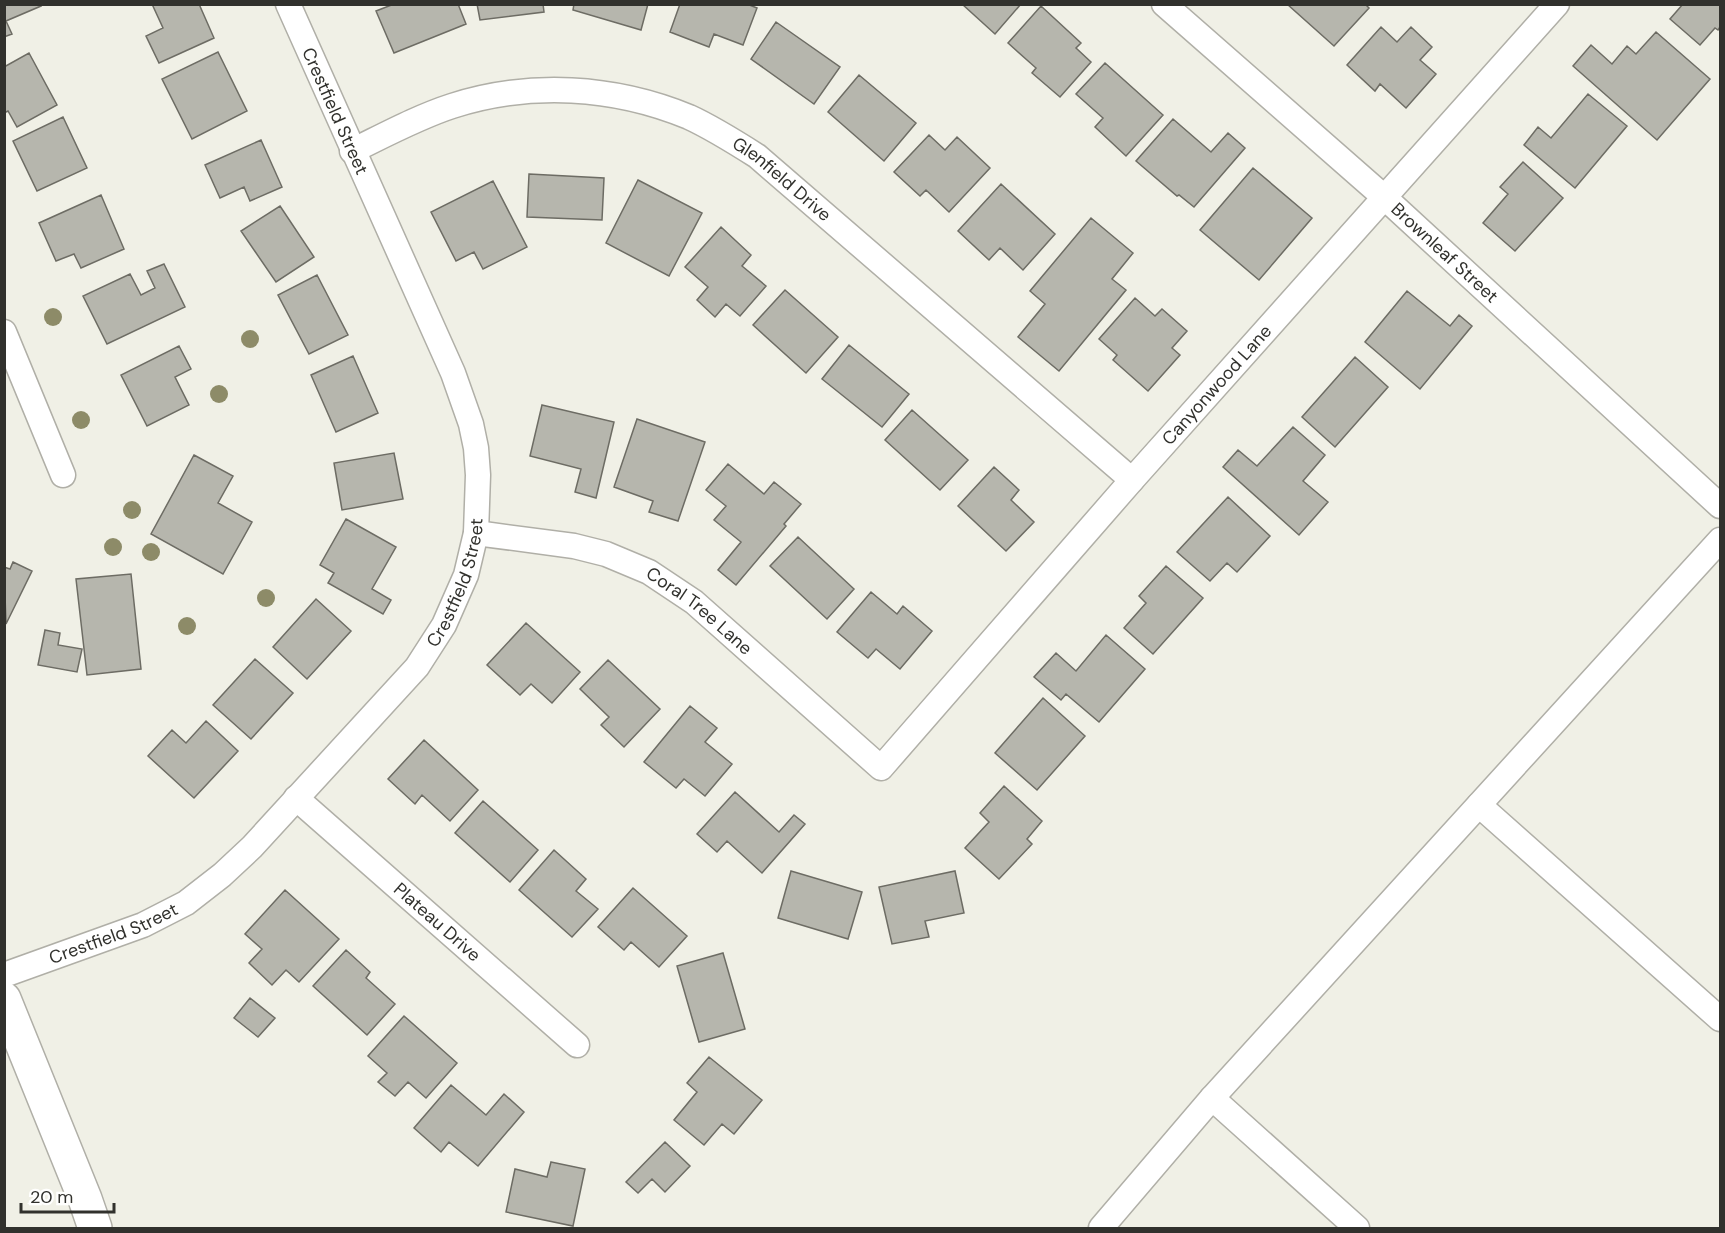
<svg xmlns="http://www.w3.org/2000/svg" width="1725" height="1233" viewBox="0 0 1725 1233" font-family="'DM Sans',sans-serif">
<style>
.building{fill:#b6b6ad;stroke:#6d6c64;stroke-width:1.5}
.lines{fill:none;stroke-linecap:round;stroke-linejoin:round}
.minor-casing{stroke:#b0afa7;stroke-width:27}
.secondary-casing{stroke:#b0afa7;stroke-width:36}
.minor{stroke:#fff;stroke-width:24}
.secondary{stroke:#fff;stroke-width:33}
.tree{fill:#8d8b68}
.labels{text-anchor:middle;stroke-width:5;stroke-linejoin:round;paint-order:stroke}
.street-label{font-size:18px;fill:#31312d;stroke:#fffffe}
</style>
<rect width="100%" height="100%" fill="#f0f0e6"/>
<path class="building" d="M4 4H40L41 6 6 21 12 34 4 37Z
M152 4H199L214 38 159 63 146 36 163 28Z
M394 4H458L466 24 394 53 376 11Z
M477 4H543L544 12 480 20Z
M574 4H648L641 30 573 10Z
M680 4H747L757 8 743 45 714 34 709 47 670 32Z
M962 4H1021L995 34Z
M1287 4H1365L1369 8 1334 46Z
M1683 4H1720V27L1718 30 1715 28 1700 45 1670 19Z
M1041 6 1081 43 1076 48 1091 62 1060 97 1032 73 1036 68 1008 43Z
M776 22 840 67 814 104 751 59Z
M1381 27 1397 42 1411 27 1432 47 1420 60 1436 74 1406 108 1380 84 1375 91 1347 65Z
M1656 32 1710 79 1657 140 1573 66 1591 45 1612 64 1627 46 1636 54Z
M218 52 247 111 192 139 162 79Z
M29 53 57 105 17 127 8 111 4 113V67Z
M1105 63 1163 115 1126 156 1095 127 1103 118 1076 94Z
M859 75 916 123 884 161 828 112Z
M1588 94 1627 126 1575 188 1524 145 1538 127 1551 138Z
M63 117 87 168 37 191 13 141Z
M1173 119 1211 152 1228 133 1245 148 1194 207 1179 195 1177 196 1136 161Z
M929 135 945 150 957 137 990 168 949 212 926 190 920 196 894 172Z
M261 140 282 187 250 201 244 187 220 198 205 165Z
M1523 162 1563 198 1515 251 1483 223 1508 194 1500 187Z
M1253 168 1312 218 1259 280 1200 230Z
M529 174 604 178 602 220 527 217Z
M638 180 702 213 669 276 606 243Z
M493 181 527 247 483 269 474 252 456 261 431 212Z
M1001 184 1055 234 1023 270 1000 248 989 260 958 231Z
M101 195 124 249 81 268 74 254 56 261 39 223Z
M280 206 314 257 276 282 241 231Z
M1091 218 1133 253 1112 279 1126 290 1059 371 1018 337 1045 304 1030 291Z
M721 227 751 255 742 266 766 286 740 316 726 304 715 317 697 300 708 287 685 267Z
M164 264 185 307 107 344 83 296 130 274 141 295 155 288 147 271Z
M317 275 348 335 309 354 278 295Z
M785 290 838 337 806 373 753 325Z
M1407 291 1450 326 1459 315 1472 326 1420 389 1365 342Z
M1135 298 1155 316 1162 309 1187 331 1172 348 1180 355 1148 391 1113 360 1117 355 1099 339Z
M849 345 909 394 882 427 822 379Z
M179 346 191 369 175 377 189 405 147 426 121 375Z
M353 356 378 413 336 432 311 375Z
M1355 357 1388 387 1335 447 1302 417Z
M542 405 614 422 596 498 575 492 581 469 530 456Z
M912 410 968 460 940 490 885 440Z
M637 419 705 442 678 521 649 512 653 501 614 487Z
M1293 427 1325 455 1303 481 1328 502 1299 535 1223 467 1238 450 1257 466Z
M394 453 403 499 342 510 334 463Z
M194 455 233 476 218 503 252 522 223 574 151 534Z
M728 464 764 494 774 482 801 504 784 524 786 526 736 585 718 570 741 542 714 520 726 506 706 490Z
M994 467 1019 490 1011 500 1034 522 1006 551 958 506Z
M1228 497 1270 536 1237 572 1227 563 1210 581 1177 552Z
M346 519 396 547 372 589 391 600 383 614 328 583 334 573 320 565Z
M798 537 854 589 827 619 770 566Z
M13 562 32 571 6 624 4 567 10 569Z
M1166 566 1203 598 1153 654 1124 628 1146 603 1139 596Z
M131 574 141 669 87 675 76 579Z
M871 592 897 614 903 606 932 631 900 669 876 649 868 658 837 632Z
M316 599 351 631 307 679 273 647Z
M526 623 580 672 552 703 531 684 520 695 487 665Z
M45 630 60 633 58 645 82 649 77 672 38 665Z
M1106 635 1145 669 1099 722 1066 694 1061 700 1034 677 1056 653 1076 671Z
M255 659 293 693 251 739 213 705Z
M608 660 660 709 624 747 601 725 609 717 580 689Z
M1043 698 1085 736 1037 790 995 753Z
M690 706 717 728 705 742 732 764 705 796 684 779 676 788 644 762Z
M206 721 238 751 194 798 148 756 172 730 186 743Z
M424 740 478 790 450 821 422 795 415 804 388 779Z
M1004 786 1042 821 1027 839 1032 844 999 879 965 848 989 822 980 813Z
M735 792 779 832 794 815 805 824 762 873 727 841 717 852 697 834Z
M483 801 538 850 510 882 455 833Z
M554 850 586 879 576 891 598 909 572 937 519 890Z
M791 871 862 892 848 939 778 918Z
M955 871 964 913 925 921 929 937 892 944 879 887Z
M633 888 687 936 659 967 631 942 624 950 598 927Z
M285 890 339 939 299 982 286 970 272 985 249 963 262 949 245 934Z
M346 950 370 972 366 978 395 1004 367 1035 313 986Z
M723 953 745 1029 699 1042 677 966Z
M250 998 275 1018 258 1037 234 1018Z
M404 1016 457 1063 426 1098 408 1082 395 1096 378 1082 387 1073 368 1056Z
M709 1057 762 1100 734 1134 722 1124 704 1145 674 1120 697 1092 687 1083Z
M451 1085 486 1115 504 1094 524 1112 478 1166 449 1142 441 1152 414 1128Z
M665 1142 690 1166 665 1192 652 1179 638 1193 626 1182Z
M551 1162 585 1169 573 1226 506 1212 515 1169 547 1177Z"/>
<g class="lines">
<defs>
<g id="minor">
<path id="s1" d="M1164 4 1384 197 1720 506"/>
<path id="s2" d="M352 151C385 135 418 117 452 106 530 81 614 86 689 117 713 128 735 142 757 156L1132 480"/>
<path d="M4 332 63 475"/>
<path id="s3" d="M476 533 574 546 606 554 649 572 694 602 881 768 1132 480 1557 4"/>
<path id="s4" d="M296 798 577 1045"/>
<path d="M1479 805 1720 1019"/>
<path id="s5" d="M4 975 143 925 186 903 222 875 252 847 417 667 444 625 466 575 476 533 478 475 476 448 471 424 453 373 288 4"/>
<path d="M1212 1098 1357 1228"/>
<path d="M1101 1228 1212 1098 1720 540"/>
</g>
<path id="secondary" d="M4 999 85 1199 95 1228"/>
</defs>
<use href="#minor" class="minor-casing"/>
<use href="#secondary" class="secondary-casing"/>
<use href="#minor" class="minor"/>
<use href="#secondary" class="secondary"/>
</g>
<g class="tree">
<circle cx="53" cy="317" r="9"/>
<circle cx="250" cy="339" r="9"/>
<circle cx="219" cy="394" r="9"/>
<circle cx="81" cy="420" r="9"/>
<circle cx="132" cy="510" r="9"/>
<circle cx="113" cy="547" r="9"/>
<circle cx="151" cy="552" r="9"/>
<circle cx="266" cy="598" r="9"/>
<circle cx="187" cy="626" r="9"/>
</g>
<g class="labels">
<g class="street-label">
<text transform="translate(335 111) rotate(66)" y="6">Crestfield Street</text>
<text dy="6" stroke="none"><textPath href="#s2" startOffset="464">Glenfield Drive</textPath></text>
<text dy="6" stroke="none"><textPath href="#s1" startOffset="375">Brownleaf Street</textPath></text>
<text dy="6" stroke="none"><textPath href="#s3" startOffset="992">Canyonwood Lane</textPath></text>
<text dy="6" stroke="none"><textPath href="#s5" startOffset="621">Crestfield Street</textPath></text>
<text dy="6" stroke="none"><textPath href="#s3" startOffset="242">Coral Tree Lane</textPath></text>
<text dy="6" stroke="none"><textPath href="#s4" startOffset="188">Plateau Drive</textPath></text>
<text dy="6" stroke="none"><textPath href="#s5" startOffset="117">Crestfield Street</textPath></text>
</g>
</g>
<rect width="1725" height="1233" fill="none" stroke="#31312d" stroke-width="12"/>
<path d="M21 1203v9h93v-9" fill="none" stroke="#31312d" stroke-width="3"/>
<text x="30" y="1203" font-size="18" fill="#31312d" stroke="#fffffe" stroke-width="4.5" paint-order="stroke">20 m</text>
</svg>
